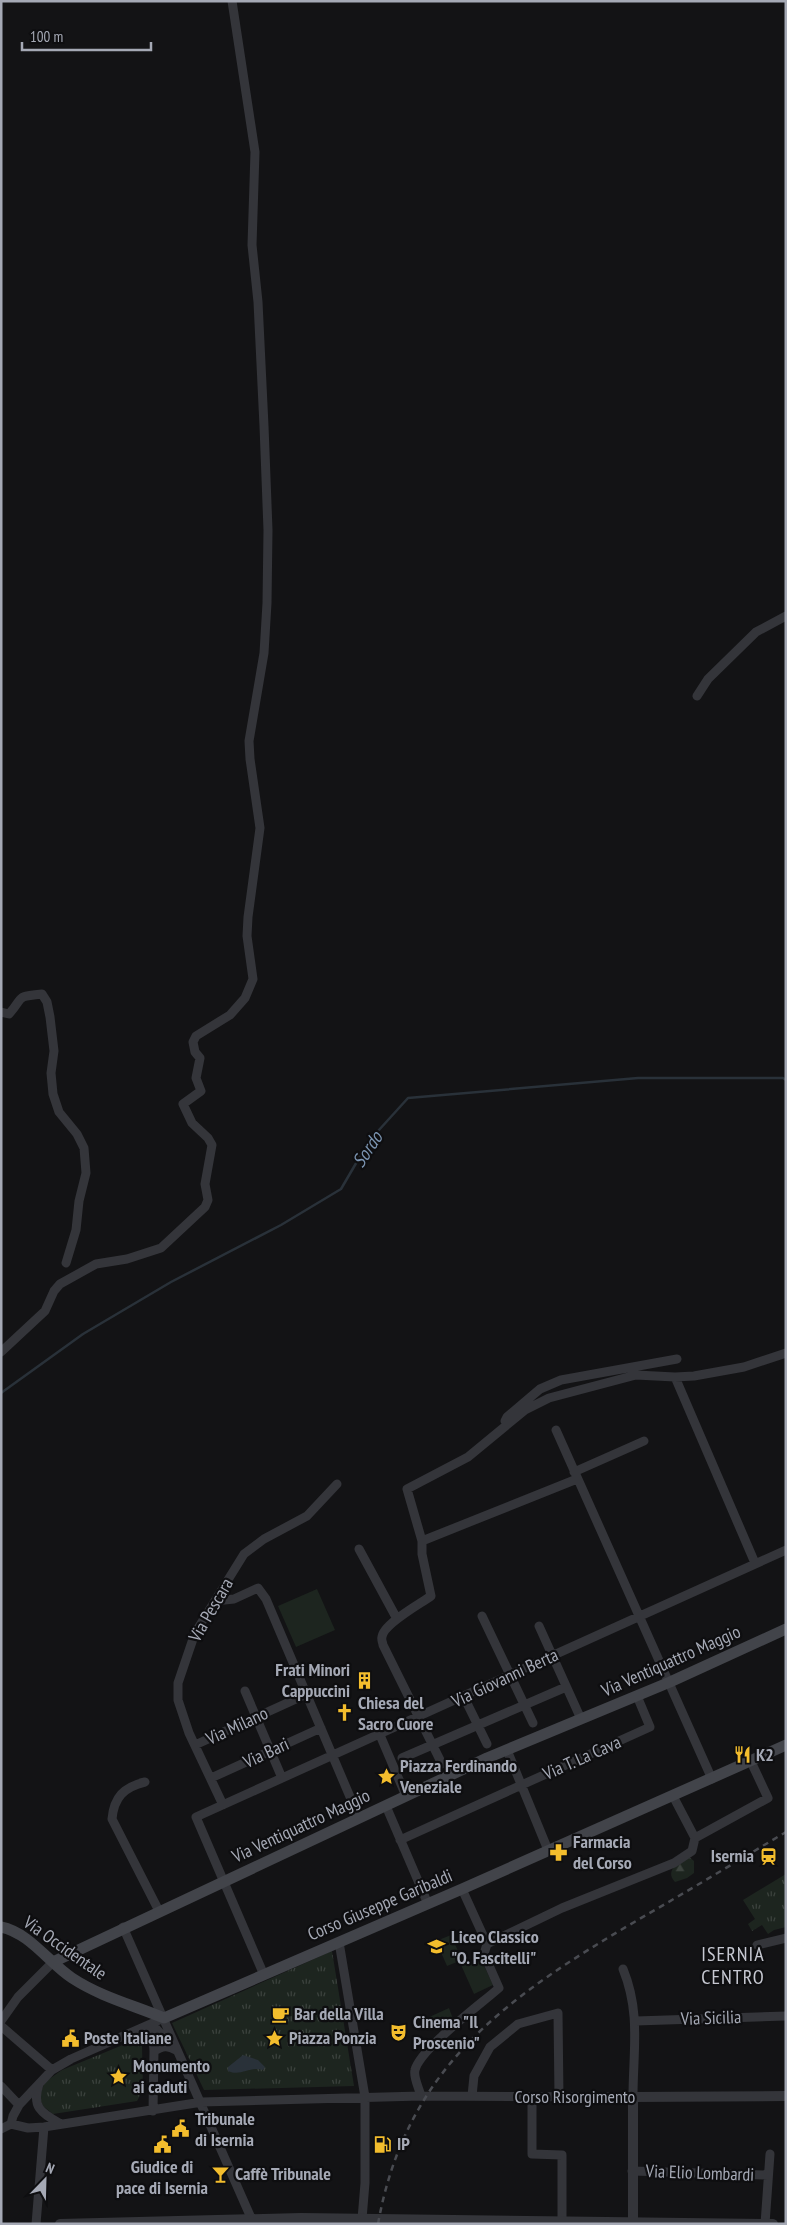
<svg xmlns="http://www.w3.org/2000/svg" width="787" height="2225" viewBox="0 0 787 2225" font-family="'PT Sans Narrow',sans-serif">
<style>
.grass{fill:url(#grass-tufts)}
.forest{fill:url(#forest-firs)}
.pitch{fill:#1d251f}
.water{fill:#293139}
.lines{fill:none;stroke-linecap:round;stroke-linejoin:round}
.stream{stroke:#293139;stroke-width:2.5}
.minor{stroke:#34353a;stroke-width:9}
.tertiary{stroke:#34353a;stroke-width:10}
.secondary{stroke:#42444a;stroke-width:11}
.rail{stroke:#494b51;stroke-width:2.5;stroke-dasharray:6 5;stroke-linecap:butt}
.labels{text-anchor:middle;stroke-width:4.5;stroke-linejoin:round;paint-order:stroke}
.street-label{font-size:18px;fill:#a5a9b5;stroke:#0e0e10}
.poi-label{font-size:18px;font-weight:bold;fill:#a5a9b5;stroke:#0e0e10;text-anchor:start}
.water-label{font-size:19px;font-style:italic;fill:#7b94b1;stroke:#0e0e10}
.quarter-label{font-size:20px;letter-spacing:1px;fill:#c6c8d1;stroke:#0e0e10}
</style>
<defs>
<pattern id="grass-tufts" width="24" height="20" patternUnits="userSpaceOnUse" patternTransform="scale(1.25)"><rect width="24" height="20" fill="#1d251f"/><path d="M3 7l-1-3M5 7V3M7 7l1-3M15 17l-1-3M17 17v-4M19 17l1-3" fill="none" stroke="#3b423d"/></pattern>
<pattern id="forest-firs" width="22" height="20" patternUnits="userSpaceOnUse" patternTransform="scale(1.25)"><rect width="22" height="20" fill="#1d251f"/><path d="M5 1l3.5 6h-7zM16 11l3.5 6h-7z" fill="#3b423d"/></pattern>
</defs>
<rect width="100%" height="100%" fill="#131315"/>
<path class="grass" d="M786 1874V1927L774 1930 768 1934 762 1925 752 1931 748 1924 755 1919 743 1900Z
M332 1951 354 2086 204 2090 172 2023Z
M135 2040 140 2042 142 2047 143 2090 137 2101 53 2114 43 2106 39 2096 45 2082 62 2070Z"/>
<path class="forest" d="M689 1857 694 1861V1873L687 1878 675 1882C664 1870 679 1862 689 1857Z"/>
<path class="pitch" d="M317 1589 335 1630 296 1647 278 1606Z
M451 1935 462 1960 447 1966 436 1941Z
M480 1957 493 1985 474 1994 461 1965Z
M449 2008 453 2019 431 2029 427 2018Z"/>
<path class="water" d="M243 2055 258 2060 265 2067 263 2070C249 2066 241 2077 228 2071V2067Z"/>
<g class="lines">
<path class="stream" d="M1 1393 83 1334 171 1282 281 1225 341 1189 369 1141 408 1098 638 1078H783L786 1080"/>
<path class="minor" d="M697 696 708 679 756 632 786 616
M1 1012 9 1014C25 996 14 997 42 994L47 1002 50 1017 54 1051 51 1073 53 1094 59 1112 77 1134 84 1148 86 1173 79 1201 76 1230 66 1263
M1 1352 45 1311 54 1291 60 1284 96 1264 127 1259 161 1248 205 1207 208 1200 205 1184 212 1145 208 1138 192 1123 183 1104 201 1091 196 1078 200 1058 195 1052 193 1042 196 1036 230 1015 245 998 253 979 247 936 248 917 260 828 250 759 249 741 264 653 267 603 268 530 264 426 258 302 252 245 255 152 232 1
M675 1377 755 1563
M505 1421 507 1417 540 1389 561 1380 677 1359
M556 1430 712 1779
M574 1472 644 1441
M422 1541 577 1479
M359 1549 397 1619
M215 1601 234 1599 258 1588 266 1599 359 1818
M482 1616 533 1723
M539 1626 581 1719
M245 1691 282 1778
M464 1697 487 1744
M380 1735 406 1796
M195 1745 307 1694
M507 1750 548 1850
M402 1758 566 1687
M442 1764 383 1645C383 1643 381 1640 382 1637 383 1624 420 1604 431 1596L422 1554V1541L407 1489 468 1457 525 1410 549 1398 636 1375 675 1377 694 1376 744 1367 786 1353
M211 1778 321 1728
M145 1782C124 1787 114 1797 112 1819L159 1911
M673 1796 695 1838 768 1798 753 1766 752 1760
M223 1805 189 1733 178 1700V1683L195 1633 244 1554 264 1539 307 1516 337 1484
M386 1806 428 1904
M400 1840 650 1727 637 1696
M462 1889 487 1944
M123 1927 252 2220
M339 1942 365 2097V2183L362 2219
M487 1944 562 1908 674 1863 692 1851 695 1838
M757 1945 786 1938
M264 1975 196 1817 786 1550
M1 2021 18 1997 53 1962
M636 2021 786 2016
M152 2024 154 2051 153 2111
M152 2024 161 2034 174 2043
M1 2026 52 2070
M154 2051C163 2046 167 2045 176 2050
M39 2084C31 2108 42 2113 61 2124
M1 2086 19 2105
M421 2096C419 2088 413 2077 415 2070 420 2049 481 2004 499 1988L484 1954 487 1944
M472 2096 474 2076 490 2047 518 2024 558 2013 559 2097
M532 2097V2154L562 2155V2220
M11 2124 28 2128 44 2127 202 2102 421 2096 633 2097C633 2051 641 2013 623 1969
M11 2124 13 2116 19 2105 52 2070 71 2059 164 2018
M1 2129 11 2124
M632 2171 768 2175
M36 2224 44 2127
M765 2224 770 2154"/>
<path class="tertiary" d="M633 2222V2097L786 2096
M60 2224 301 2218 773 2224"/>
<path class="secondary" d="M1 1927C30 1933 49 1963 72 1978 101 1997 133 2005 164 2018L462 1889 786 1745
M53 1962 487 1758 670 1682 786 1629"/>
<path class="rail" d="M378 2224C406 2067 507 1997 636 1921 686 1892 736 1862 786 1832"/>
</g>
<defs>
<symbol id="building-bare" viewBox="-9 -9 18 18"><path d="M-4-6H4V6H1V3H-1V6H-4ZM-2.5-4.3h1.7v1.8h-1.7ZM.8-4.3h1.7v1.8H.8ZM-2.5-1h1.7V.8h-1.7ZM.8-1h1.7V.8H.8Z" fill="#f3bd2d" stroke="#0e0e10" stroke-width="2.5" paint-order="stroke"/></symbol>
<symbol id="church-bare" viewBox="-9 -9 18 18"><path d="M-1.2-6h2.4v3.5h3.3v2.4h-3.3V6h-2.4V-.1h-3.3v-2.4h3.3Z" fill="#f3bd2d" stroke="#0e0e10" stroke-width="2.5" paint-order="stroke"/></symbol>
<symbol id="restaurant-bare" viewBox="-9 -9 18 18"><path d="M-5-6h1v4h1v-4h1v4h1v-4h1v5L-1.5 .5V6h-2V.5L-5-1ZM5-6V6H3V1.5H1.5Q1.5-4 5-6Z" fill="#f3bd2d" stroke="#0e0e10" stroke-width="2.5" paint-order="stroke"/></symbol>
<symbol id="sight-bare" viewBox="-9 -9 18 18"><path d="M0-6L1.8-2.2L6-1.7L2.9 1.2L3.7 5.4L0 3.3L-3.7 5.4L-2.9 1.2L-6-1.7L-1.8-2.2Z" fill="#f3bd2d" stroke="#0e0e10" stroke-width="2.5" paint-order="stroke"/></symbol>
<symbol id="pharmacy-bare" viewBox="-9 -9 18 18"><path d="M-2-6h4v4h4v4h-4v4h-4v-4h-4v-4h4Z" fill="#f3bd2d" stroke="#0e0e10" stroke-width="2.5" paint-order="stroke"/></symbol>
<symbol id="station-bare" viewBox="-9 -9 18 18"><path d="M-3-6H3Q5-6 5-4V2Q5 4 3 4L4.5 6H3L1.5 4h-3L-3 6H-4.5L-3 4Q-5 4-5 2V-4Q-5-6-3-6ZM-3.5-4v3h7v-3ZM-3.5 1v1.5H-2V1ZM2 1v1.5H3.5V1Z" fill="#f3bd2d" stroke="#0e0e10" stroke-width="2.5" paint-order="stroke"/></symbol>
<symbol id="school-bare" viewBox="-9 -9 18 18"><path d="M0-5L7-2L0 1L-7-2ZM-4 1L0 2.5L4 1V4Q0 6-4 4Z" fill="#f3bd2d" stroke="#0e0e10" stroke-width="2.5" paint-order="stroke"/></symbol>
<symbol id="cafe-bare" viewBox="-9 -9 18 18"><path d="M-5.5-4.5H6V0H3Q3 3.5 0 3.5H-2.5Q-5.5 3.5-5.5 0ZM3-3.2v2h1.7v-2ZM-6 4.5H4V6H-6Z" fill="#f3bd2d" stroke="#0e0e10" stroke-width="2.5" paint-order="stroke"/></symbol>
<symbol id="theatre-bare" viewBox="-9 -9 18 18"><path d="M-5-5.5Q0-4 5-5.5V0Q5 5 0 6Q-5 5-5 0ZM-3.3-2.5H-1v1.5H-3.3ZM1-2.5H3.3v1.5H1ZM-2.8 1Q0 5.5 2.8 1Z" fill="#f3bd2d" stroke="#0e0e10" stroke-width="2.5" paint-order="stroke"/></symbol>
<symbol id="civic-bare" viewBox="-9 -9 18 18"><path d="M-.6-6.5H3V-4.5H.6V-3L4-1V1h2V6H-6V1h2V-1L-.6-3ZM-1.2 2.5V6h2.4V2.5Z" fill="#f3bd2d" stroke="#0e0e10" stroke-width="2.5" paint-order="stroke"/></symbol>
<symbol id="fuel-bare" viewBox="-9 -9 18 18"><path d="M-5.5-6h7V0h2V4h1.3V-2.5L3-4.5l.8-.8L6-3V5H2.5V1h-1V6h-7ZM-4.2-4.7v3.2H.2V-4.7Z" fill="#f3bd2d" stroke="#0e0e10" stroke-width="2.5" paint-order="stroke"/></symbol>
<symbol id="bar-bare" viewBox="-9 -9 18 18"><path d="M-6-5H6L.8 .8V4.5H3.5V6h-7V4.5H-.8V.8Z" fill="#f3bd2d" stroke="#0e0e10" stroke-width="2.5" paint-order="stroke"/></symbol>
</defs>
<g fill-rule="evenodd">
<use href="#building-bare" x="352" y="1668" width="25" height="25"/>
<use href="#church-bare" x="332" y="1700" width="25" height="25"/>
<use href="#restaurant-bare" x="730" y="1742" width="25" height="25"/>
<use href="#sight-bare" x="374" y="1764" width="25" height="25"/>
<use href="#pharmacy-bare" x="546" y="1840" width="25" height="25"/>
<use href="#station-bare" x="756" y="1844" width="25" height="25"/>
<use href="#school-bare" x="424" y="1934" width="25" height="25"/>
<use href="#cafe-bare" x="268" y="2002" width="25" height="25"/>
<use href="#theatre-bare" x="386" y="2020" width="25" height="25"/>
<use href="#civic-bare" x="58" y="2026" width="25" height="25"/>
<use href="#sight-bare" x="262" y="2026" width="25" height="25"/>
<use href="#sight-bare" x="106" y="2064" width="25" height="25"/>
<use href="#civic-bare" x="168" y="2116" width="25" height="25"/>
<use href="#civic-bare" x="150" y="2132" width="25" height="25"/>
<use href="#fuel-bare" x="370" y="2132" width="25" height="25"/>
<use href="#bar-bare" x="208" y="2162" width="25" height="25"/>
</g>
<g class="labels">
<g class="street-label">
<text transform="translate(211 1610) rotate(-60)" y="6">Via Pescara</text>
<text transform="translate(671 1661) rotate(-24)" y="6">Via Ventiquattro Maggio</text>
<text transform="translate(505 1678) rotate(-25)" y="6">Via Giovanni Berta</text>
<text transform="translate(237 1726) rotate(-25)" y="6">Via Milano</text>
<text transform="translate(266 1753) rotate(-25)" y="6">Via Bari</text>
<text transform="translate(582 1758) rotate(-24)" y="6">Via T. La Cava</text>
<text transform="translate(301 1826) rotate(-25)" y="6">Via Ventiquattro Maggio</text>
<text transform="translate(380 1905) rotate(-23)" y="6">Corso Giuseppe Garibaldi</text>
<text transform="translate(65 1948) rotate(35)" y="6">Via Occidentale</text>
<text transform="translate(711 2018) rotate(-2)" y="6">Via Sicilia</text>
<text x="575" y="2103">Corso Risorgimento</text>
<text transform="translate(700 2173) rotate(2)" y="6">Via Elio Lombardi</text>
</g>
<g class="poi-label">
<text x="350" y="1676" text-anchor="end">Frati Minori<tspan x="350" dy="21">Cappuccini</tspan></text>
<text x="358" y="1709">Chiesa del<tspan x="358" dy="21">Sacro Cuore</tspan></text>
<text x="756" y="1761">K2</text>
<text x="400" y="1772">Piazza Ferdinando<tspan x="400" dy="21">Veneziale</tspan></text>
<text x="573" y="1848">Farmacia<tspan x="573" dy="21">del Corso</tspan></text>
<text x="754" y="1862" text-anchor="end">Isernia</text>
<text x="451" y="1943">Liceo Classico<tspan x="451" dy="21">"O. Fascitelli"</tspan></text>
<text x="294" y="2020">Bar della Villa</text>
<text x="413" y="2028">Cinema "Il<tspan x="413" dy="21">Proscenio"</tspan></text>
<text x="84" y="2044">Poste Italiane</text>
<text x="289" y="2044">Piazza Ponzia</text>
<text x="133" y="2072">Monumento<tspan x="133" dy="21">ai caduti</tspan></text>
<text x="195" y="2125">Tribunale<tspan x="195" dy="21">di Isernia</tspan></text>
<text x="397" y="2150">IP</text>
<text x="162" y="2173" text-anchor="middle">Giudice di<tspan x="162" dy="21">pace di Isernia</tspan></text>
<text x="235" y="2180">Caffè Tribunale</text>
</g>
<g class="water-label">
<text transform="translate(367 1149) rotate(-56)" y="7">Sordo</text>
</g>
<g class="quarter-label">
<text x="733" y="1961">ISERNIA<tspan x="733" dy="23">CENTRO</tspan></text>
</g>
</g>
<rect width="787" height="2225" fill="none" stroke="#a5a9b5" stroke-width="5"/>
<g transform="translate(45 2180) rotate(23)" stroke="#0e0e10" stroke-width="4" paint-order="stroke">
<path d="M0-4L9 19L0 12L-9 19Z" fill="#a5a9b5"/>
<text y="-8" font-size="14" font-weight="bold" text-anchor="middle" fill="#a5a9b5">N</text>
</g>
<path d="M22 42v8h129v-8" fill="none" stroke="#a5a9b5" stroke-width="2.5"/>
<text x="30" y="42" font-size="15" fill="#a5a9b5" stroke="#0e0e10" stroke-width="4" paint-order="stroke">100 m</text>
</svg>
